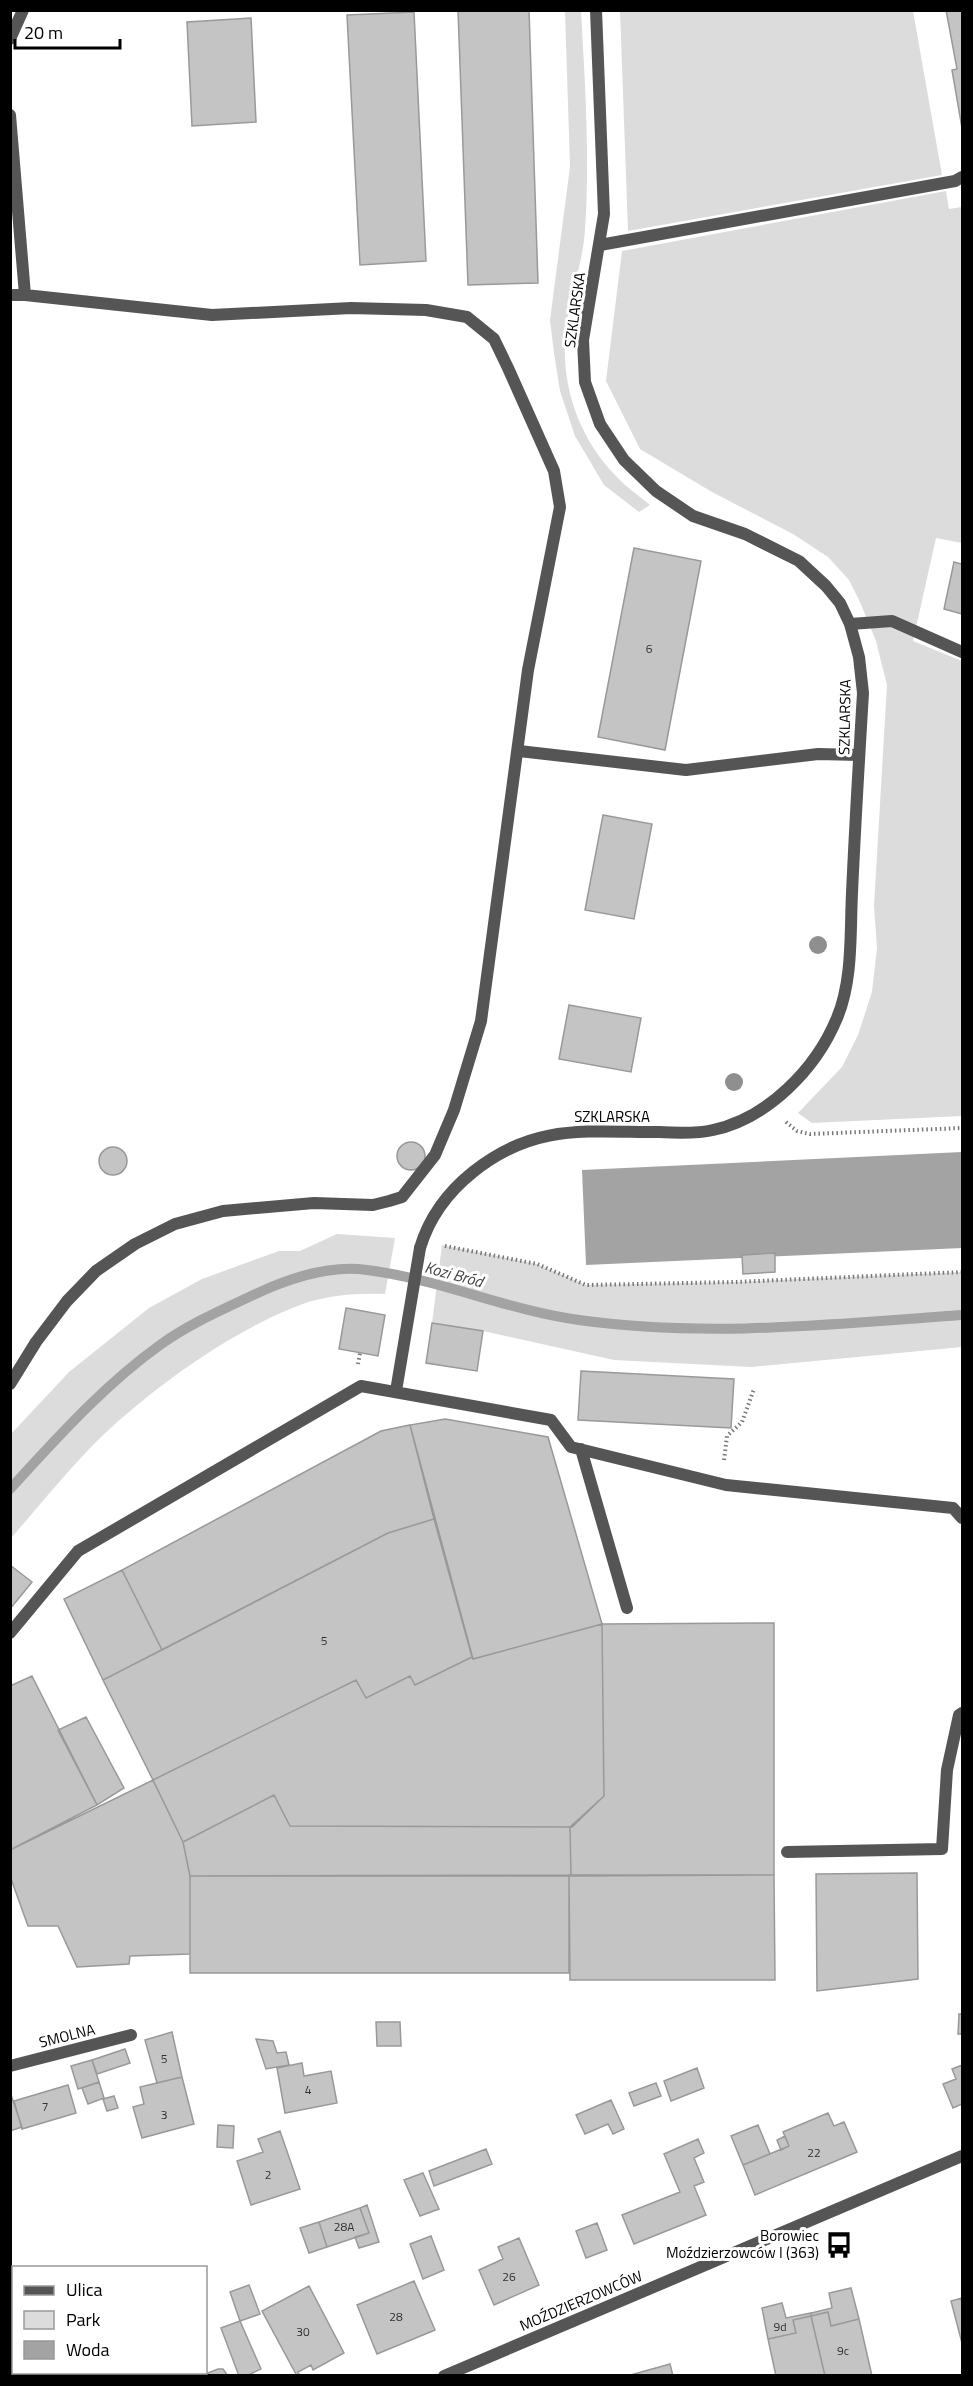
<svg xmlns="http://www.w3.org/2000/svg" width="973" height="2386" viewBox="0 0 973 2386" font-family="'Titillium Web',sans-serif">
<style>
.green{fill:#dcdcdc}
.water{fill:#a3a3a3}
.lines{fill:none;stroke-linecap:round;stroke-linejoin:round}
.stream{stroke:#a3a3a3;stroke-width:10}
.building{fill:#c4c4c4;stroke:#999;stroke-width:1.5}
.path{stroke:#777;stroke-width:4;stroke-dasharray:1.5 3;stroke-linecap:butt}
.service{stroke:#555;stroke-width:12}
.minor{stroke:#555;stroke-width:12}
.tertiary{stroke:#555;stroke-width:12}
.tree{fill:#8f8f8f}
.labels{text-anchor:middle;stroke-width:6;stroke-linejoin:round;paint-order:stroke}
.number-label{font-size:12px;fill:#313131}
.street-label{font-size:15px;fill:#000;stroke:#fff}
.poi-label{font-size:15px;fill:#000;stroke:#fff;text-anchor:end}
.water-label{font-size:16px;font-style:italic;fill:#444;stroke:#fff}
</style>
<rect width="100%" height="100%" fill="#fff"/>
<path class="green" d="M565 11H581C585 83 590 158 585 230 583 261 571 293 567 324 558 378 577 436 615 475 625 486 638 495 650 505L639 512 604 485 575 436 560 391 554 353 550 320 570 167Z
M620 11H913L942 175 628 231Z
M946 191 949 209 962 207V543L936 538 913 641 962 661V1116L812 1123 798 1113 842 1067 858 1035 872 992 877 948 874 906 887 685 876 641 860 602 849 580 828 557 793 534 712 492 640 449 606 381 622 251Z
M337 1234 395 1238 385 1294C358 1293 325 1295 300 1305 231 1331 152 1388 99 1439 68 1470 40 1505 11 1538V1434L69 1372 149 1308 202 1279 279 1251H300Z
M442 1245 537 1264 586 1285 735 1282 962 1272V1347L751 1367 614 1360 483 1331 432 1323Z"/>
<path class="water" d="M962 1152V1248L586 1265 582 1170Z"/>
<g class="lines">
<path class="stream" d="M10 1489C56 1439 104 1385 160 1345 186 1326 217 1312 247 1298 282 1281 326 1264 367 1270 439 1279 506 1310 579 1320 707 1338 835 1324 962 1315"/>
</g>
<path class="building" d="M458 10H529L538 283 468 285Z
M946 10H962V128L952 70 957 69Z
M414 12 426 261 360 265 347 15Z
M251 18 256 122 192 126 187 22Z
M634 548 701 561 665 750 598 737Z
M954 562 962 564V614L944 609Z
M603 815 652 824 634 919 585 910Z
M569 1005 641 1018 631 1072 559 1059Z
M397 1156a14 14 0 1 1 28 0a14 14 0 1 1-28 0Z
M99 1161a14 14 0 1 1 28 0a14 14 0 1 1-28 0Z
M775 1253V1272L743 1274 742 1255Z
M346 1308 385 1315 378 1356 339 1349Z
M432 1323 483 1331 477 1371 426 1363Z
M581 1371 734 1379 731 1428 578 1420Z
M445 1419 548 1437 602 1624 473 1659 410 1425Z
M410 1425 434 1519 388 1533 162 1650 122 1570 381 1431Z
M434 1519 472 1657 415 1685 410 1676 366 1698 356 1680 153 1780 103 1680 388 1533Z
M10 1565 32 1582 10 1609Z
M122 1570 162 1650 103 1680 64 1599Z
M774 1623V1875L571 1876 570 1827 604 1796 602 1624Z
M602 1624 604 1796 572 1827 290 1826 274 1795 183 1842 153 1780 356 1680 366 1698 410 1676 415 1685 472 1657 473 1659Z
M32 1676 97 1805 10 1850V1686Z
M86 1717 124 1788 97 1805 58 1730Z
M153 1780 183 1842 190 1876V1954L130 1956 129 1964 77 1967 58 1926H28L10 1876V1850Z
M274 1795 290 1826 570 1827 571 1876H190L183 1842Z
M917 1873 918 1979 817 1991 816 1874Z
M569 1875H774L775 1980H570Z
M569 1875V1973H190V1876Z
M959 2014H962V2034H958Z
M376 2022H400L401 2046H377Z
M172 2032 182 2077 157 2083 145 2040Z
M256 2039 273 2041 277 2053 286 2052 289 2065 266 2069Z
M125 2049 130 2063 97 2074 92 2060Z
M92 2060 99 2082 78 2089 71 2066Z
M302 2063 304 2076 331 2071 337 2103 285 2113 277 2068Z
M962 2065V2104L953 2108 943 2084 956 2079 952 2069Z
M697 2068 704 2088 671 2101 664 2081Z
M182 2077 194 2124 142 2138 133 2107 144 2104 140 2087Z
M99 2082 104 2098 88 2104 82 2088Z
M656 2083 661 2096 634 2106 629 2093Z
M68 2085 76 2113 22 2129 14 2101Z
M10 2092 22 2127 10 2131Z
M114 2096 118 2108 107 2111 103 2099Z
M611 2100 624 2129 613 2134 608 2124 585 2134 576 2115Z
M828 2113 834 2126 844 2122 857 2152 755 2195 743 2165 789 2146 783 2132Z
M218 2125 234 2126 233 2148 217 2147Z
M758 2125 770 2154 743 2165 731 2136Z
M280 2131 300 2189 251 2205 237 2161 263 2152 258 2139Z
M785 2136 789 2146 781 2150 777 2140Z
M698 2139 704 2153 694 2158 704 2182 694 2186 706 2215 634 2244 622 2215 680 2192 664 2154Z
M486 2149 492 2164 434 2186 429 2171Z
M423 2173 439 2209 420 2216 404 2180Z
M367 2205 379 2242 359 2248 355 2237 369 2233 360 2208Z
M360 2208 369 2233 327 2247 319 2222Z
M319 2222 327 2247 309 2253 300 2228Z
M597 2223 607 2250 586 2258 576 2231Z
M431 2236 444 2270 423 2279 410 2244Z
M519 2238 539 2285 494 2305 479 2270 503 2259 498 2247Z
M414 2281 435 2330 377 2354 357 2305Z
M249 2285 260 2314 240 2321 230 2292Z
M309 2286 344 2353 313 2370 311 2365 298 2372 300 2376H297L262 2311Z
M851 2288 859 2319 831 2326 828 2312 811 2316V2313L832 2308 829 2293Z
M962 2298V2343L951 2301Z
M782 2303 786 2318 811 2313V2316L793 2320 796 2333 768 2339 762 2308Z
M828 2312 831 2326 859 2319 872 2376H825L811 2316Z
M811 2316 825 2376H776L768 2339 796 2333 793 2320Z
M240 2321 261 2369 246 2376H239L221 2328Z
M670 2364 673 2376H627Z
M218 2369H223L228 2376H145L146 2372 162 2375 163 2372H202L203 2375Z"/>
<g class="lines">
<path class="path" d="M786 1122 797 1131 810 1134 962 1128
M445 1246 537 1264 586 1285 735 1282 962 1272
M358 1364 360 1353
M724 1460 727 1436 742 1422 754 1389"/>
<path class="service" d="M10 39 23 10
M10 115 25 295 212 315 351 308 426 310 467 317 494 339 508 368 554 471 560 507 528 670 481 1021 454 1110 435 1155 402 1197 389 1201 373 1205 314 1203 223 1211 175 1224 135 1244 96 1271 67 1301 36 1342 10 1384
M600 245 955 181 962 177
M10 295H25
M519 751 686 770 818 754 859 755
M396 1391 420 1248
M581 1449 627 1608
M10 1633 78 1551 361 1386 551 1420 571 1447 726 1485 953 1508 962 1518
M787 1852 942 1849 947 1770 959 1715 962 1713
M10 2066 131 2035"/>
<path class="minor" d="M850 624 892 621 962 652
M420 1248C429 1218 448 1192 473 1172 534 1123 586 1132 659 1132 676 1133 696 1134 713 1130 768 1118 816 1069 837 1018 853 980 850 933 852 893 855 826 859 759 863 693L859 657 850 624 840 603 826 586 799 561 745 534 693 516 656 491 624 460 600 424 585 382 583 340 604 214 596 10"/>
<path class="tertiary" d="M444 2376 962 2156"/>
</g>
<g class="tree">
<circle cx="818" cy="945" r="9"/>
<circle cx="734" cy="1082" r="9"/>
</g>
<defs>
<symbol id="bus-bare" viewBox="-9 -9 18 18"><path d="M-5-6H5V4H4V6H2V4H-2V6H-4V4H-5ZM-3.5-4V0h7V-4ZM-3.5 1.2v1.5H-2V1.2ZM2 1.2v1.5H3.5V1.2Z" fill="#000" stroke="#fff" stroke-width="2.5" paint-order="stroke"/></symbol>
</defs>
<g fill-rule="evenodd">
<use href="#bus-bare" x="820" y="2226" width="38" height="38"/>
</g>
<g class="labels">
<g class="number-label">
<text x="649" y="653">6</text>
<text x="324" y="1645">5</text>
<text x="164" y="2063">5</text>
<text x="308" y="2094">4</text>
<text x="45" y="2111">7</text>
<text x="164" y="2119">3</text>
<text x="814" y="2157">22</text>
<text x="268" y="2179">2</text>
<text x="344" y="2231">28A</text>
<text x="509" y="2281">26</text>
<text x="396" y="2321">28</text>
<text x="780" y="2331">9d</text>
<text x="303" y="2336">30</text>
<text x="843" y="2355">9c</text>
</g>
<g class="street-label">
<text transform="translate(575 310) rotate(-82)" y="5">SZKLARSKA</text>
<text transform="translate(845 717) rotate(-89)" y="5">SZKLARSKA</text>
<text x="612" y="1122">SZKLARSKA</text>
<text transform="translate(67 2036) rotate(-14)" y="5">SMOLNA</text>
<text transform="translate(581 2301) rotate(-23)" y="5">MOŹDZIERZOWCÓW</text>
</g>
<g class="poi-label">
<text x="819" y="2241">Borowiec<tspan x="819" dy="17">Moździerzowców I (363)</tspan></text>
</g>
<g class="water-label">
<text transform="translate(454 1274) rotate(15)" y="6">Kozi Bród</text>
</g>
</g>
<rect width="973" height="2386" fill="none" stroke="#000000" stroke-width="24"/>
<rect x="12" y="2266" width="195" height="108" fill="#ffffff" stroke="#999999" stroke-width="1.5"/>
<rect x="24" y="2286" width="30" height="9" fill="#555555" stroke="#999999" stroke-width="1.5"/>
<text x="66" y="2296" font-size="18" fill="#000000">Ulica</text>
<rect x="24" y="2311" width="30" height="18" fill="#dcdcdc" stroke="#999999" stroke-width="1.5"/>
<text x="66" y="2326" font-size="18" fill="#000000">Park</text>
<rect x="24" y="2341" width="30" height="18" fill="#a3a3a3" stroke="#999999" stroke-width="1.5"/>
<text x="66" y="2356" font-size="18" fill="#000000">Woda</text>
<path d="M15 39v9h105v-9" fill="none" stroke="#000000" stroke-width="3"/>
<text x="24" y="39" font-size="18" fill="#000000" stroke="#ffffff" stroke-width="4.5" paint-order="stroke">20 m</text>
</svg>
